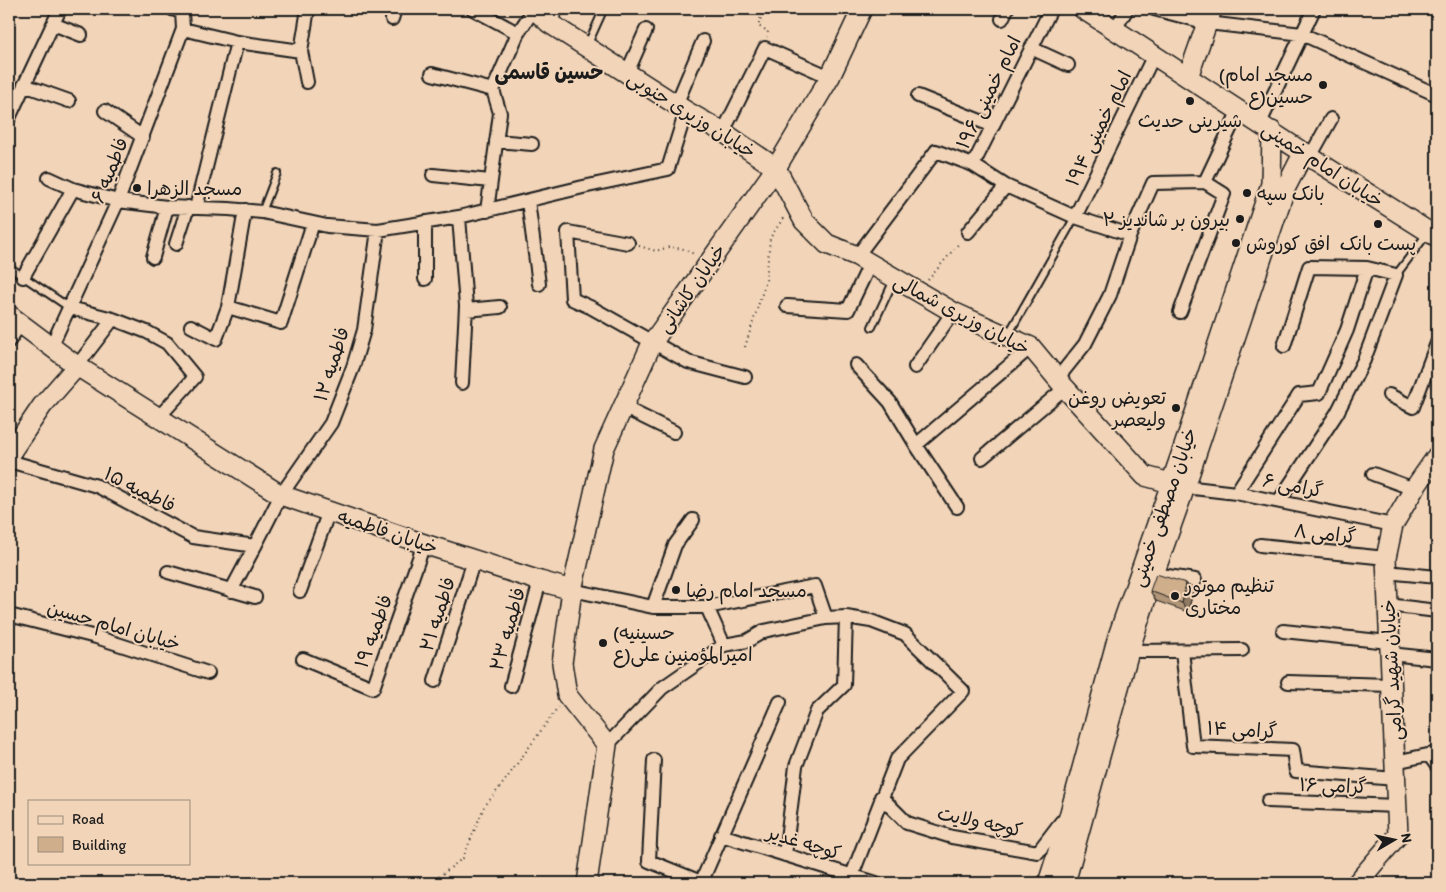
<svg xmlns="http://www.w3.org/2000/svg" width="1446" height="892" viewBox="0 0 1446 892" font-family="Itim,'Playpen Sans Arabic',sans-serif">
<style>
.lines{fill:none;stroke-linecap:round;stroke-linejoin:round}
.lane-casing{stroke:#1c1c1c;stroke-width:10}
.street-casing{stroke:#1c1c1c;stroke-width:16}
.secondary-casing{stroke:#1c1c1c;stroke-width:22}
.path{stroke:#1c1c1c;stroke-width:2;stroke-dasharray:1 4;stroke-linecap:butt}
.lane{stroke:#f2d5b9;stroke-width:6}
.street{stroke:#f2d5b9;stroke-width:12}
.secondary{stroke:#f2d5b9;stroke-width:19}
.wall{fill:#b29678;stroke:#1c1c1c}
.shaded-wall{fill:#917a62;stroke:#1c1c1c}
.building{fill:#cfae8c;stroke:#1c1c1c}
.poi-dot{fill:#1c1c1c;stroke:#f2d5b9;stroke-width:2}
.labels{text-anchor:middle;stroke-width:4;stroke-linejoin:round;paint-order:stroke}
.poi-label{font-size:19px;fill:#1c1c1c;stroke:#f2d5b9;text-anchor:start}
.street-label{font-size:19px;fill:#1c1c1c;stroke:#f2d5b9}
.neighbourhood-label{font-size:20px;font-weight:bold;fill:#1c1c1c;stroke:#f2d5b9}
</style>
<rect width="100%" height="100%" fill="#f2d5b9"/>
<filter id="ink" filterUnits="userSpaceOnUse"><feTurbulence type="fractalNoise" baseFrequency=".02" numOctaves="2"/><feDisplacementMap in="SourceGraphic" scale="10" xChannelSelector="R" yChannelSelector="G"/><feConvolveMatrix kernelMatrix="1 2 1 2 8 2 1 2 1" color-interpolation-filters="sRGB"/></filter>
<g filter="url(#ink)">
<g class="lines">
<defs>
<path id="lane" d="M587 46 601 15
M262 212 277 173
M9 267 70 308
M1396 275 1427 234
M872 327 894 280
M1008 335 1075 217"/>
<path id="street" d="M473 9 518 33
M1154 9 1208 23 1302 34 1437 95
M392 19 395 9
M1002 19 1007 9
M549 23 557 9
M53 24 81 35
M183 29 237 42 301 51 308 9
M1115 29 1127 9
M1031 48 1068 65
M301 51 307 82
M627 73 646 30
M432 74 493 90
M24 85 69 101
M918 96 993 126
M676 105 703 41
M105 111 143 137
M9 118 60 9
M1260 123 1314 9
M723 132 765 48 830 77
M496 141 532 144
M1310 157 1331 119
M973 165 1051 9
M433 175 490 181
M49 178 73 189 118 201 167 207 229 209 262 212 327 226 378 230 459 217 583 187 668 169 686 111
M528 201 539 284
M196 208 237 42
M487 211 500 113 493 90 518 33 534 9
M459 217 466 306 462 383
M1075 217 1154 55
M968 232 1006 186
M628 243 568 232 572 299 592 308 688 362 745 377
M176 244 188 207
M857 256 936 151 973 165 1006 186 1075 217 1130 235
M153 257 167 207
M23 277 73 189
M425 279V222
M787 306 848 310 870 264
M228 307 281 323 313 223
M70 308 113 319 147 332 167 343 195 377 158 418
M466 310 500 307
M1180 312 1224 194 1205 182
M191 326 216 339 228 307 245 210
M9 341 21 323
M51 347 118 201 183 29 182 12 172 9
M856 365 890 402 916 445 957 507
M77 366 113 319
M915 367 953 312
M1057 379 1085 344 1110 295 1130 235 1153 183 1205 182 1239 110
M1389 395 1413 407 1437 343
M623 407 674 432
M916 445 1031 347
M982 458 1065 388
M9 461 97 486 193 537 255 546 281 495 331 423 353 367 364 330 378 230
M1373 474 1414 489
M1185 487 1236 493 1393 525
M1236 493 1299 395 1319 393 1347 330 1367 268
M1279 501 1337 413 1364 360 1396 275 1367 268 1309 267 1284 346
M1260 545 1386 558
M168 572 255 597
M1386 572 1437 577
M1154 574 1195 580
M572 590 653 607H707L815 586 826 618
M231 591 255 546
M300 591 329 511
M1388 605 1437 611
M653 607 675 545 693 520
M9 615 96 637 208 673
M1283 631 1389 642
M724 645 747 641 764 631 826 618 846 617 871 621 905 634 963 691 897 759 849 883
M1129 651 1242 650
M1182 651 1193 746 1293 750 1296 771 1396 779
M1390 654 1437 659
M303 659 373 688 424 544
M435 681 474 560
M1288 682 1391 685
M511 686 540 581
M607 745 662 688 724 645 707 607
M1429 755 1437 766
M654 760 649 861 701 882
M1395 762 1437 753
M881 797 907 823 952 837 1038 852 1061 822 1068 820
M1268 801 1397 806
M721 835 876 883
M785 855 796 766 817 711 844 685 846 617
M1366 872 1373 883
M701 883 780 702"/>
<path id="secondary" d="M534 9 549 23 686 111 723 132 776 168 804 221 827 244 857 256 953 312 1031 347 1065 388 1145 476 1185 487
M1083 9 1310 157 1437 237
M1188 77 1212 9
M9 315 77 366 281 495 424 544 540 581 572 590
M9 455 42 406 77 366
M587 883 607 745 567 695 562 663 572 590 604 449 652 343 776 168 830 77 862 9
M1048 883 1068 820 1118 636 1184 446 1271 184 1272 131
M1065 883 1129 651 1154 574 1185 487 1285 189 1304 152
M1357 883 1398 835 1386 558 1393 525 1414 489 1437 456"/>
</defs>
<use href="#lane" class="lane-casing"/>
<use href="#street" class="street-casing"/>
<use href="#secondary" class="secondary-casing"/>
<path class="path" d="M764 9 758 26 768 31 767 37
M639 246 656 251 669 247 684 249 696 255
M928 280 960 242
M745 347 766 281 770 238 784 217
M431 883 463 858 484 807 504 782 558 707"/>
<use href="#lane" class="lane"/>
<use href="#street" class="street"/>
<use href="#secondary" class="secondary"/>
</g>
<path class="wall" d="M1186 583 1193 592 1188 612 1156 601 1150 591Z"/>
<path class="shaded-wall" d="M1186 583 1193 592 1188 612 1182 603Z"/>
<path class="building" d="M1156 574 1186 583 1182 603 1150 591Z"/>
</g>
<g class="poi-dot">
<circle cx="1323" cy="85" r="5"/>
<circle cx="1190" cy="101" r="5"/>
<circle cx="137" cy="188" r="5"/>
<circle cx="1247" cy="193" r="5"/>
<circle cx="1240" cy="219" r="5"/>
<circle cx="1378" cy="224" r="5"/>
<circle cx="1236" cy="243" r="5"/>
<circle cx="1176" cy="408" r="5"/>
<circle cx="676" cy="590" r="5"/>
<circle cx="1175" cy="596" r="5"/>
<circle cx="603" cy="643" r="5"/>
</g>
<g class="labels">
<g class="poi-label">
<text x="1313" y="81" text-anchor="end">(مسجد امام<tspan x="1313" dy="22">حسین(ع</tspan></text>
<text x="1190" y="127" text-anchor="middle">شیرینی حدیث</text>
<text x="147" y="195">مسجد الزهرا</text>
<text x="1257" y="200">بانک سپه</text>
<text x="1230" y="226" text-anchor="end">بیرون بر شاندیز ۲</text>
<text x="1246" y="250">افق کوروش</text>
<text x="1378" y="250" text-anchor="middle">پست بانک</text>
<text x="1166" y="404" text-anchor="end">تعویض روغن<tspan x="1166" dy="22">ولیعصر</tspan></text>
<text x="1185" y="592">تنظیم موتور<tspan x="1185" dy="22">مختاری</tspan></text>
<text x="686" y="597">مسجد امام رضا</text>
<text x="613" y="639">(حسینیه<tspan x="613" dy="22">امیرالمؤمنین علی(ع</tspan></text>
</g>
<g class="street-label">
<text transform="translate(988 92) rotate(-64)" y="7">امام خمینی ۱۹۶</text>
<text transform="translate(692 114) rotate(32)" y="7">خیابان وزیری جنوبی</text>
<text transform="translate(1098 128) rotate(-64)" y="7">امام خمینی ۱۹۴</text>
<text transform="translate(1323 164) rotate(33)" y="7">خیابان امام خمینی</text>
<text transform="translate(109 170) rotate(-68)" y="7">فاطمیه ۶</text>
<text transform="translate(691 288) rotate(-55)" y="7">خیابان کاشانی</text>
<text transform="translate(962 314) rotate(28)" y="7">خیابان وزیری شمالی</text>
<text transform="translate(331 364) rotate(-72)" y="7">فاطمیه ۱۲</text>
<text transform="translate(1293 485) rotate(11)" y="7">گرامی ۶</text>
<text transform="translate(140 489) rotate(27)" y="7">فاطمیه ۱۵</text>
<text transform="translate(1163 507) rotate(-71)" y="7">خیابان مصطفی خمینی</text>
<text transform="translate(388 531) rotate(19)" y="7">خیابان فاطمیه</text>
<text transform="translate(1325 533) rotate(6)" y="7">گرامی ۸</text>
<text transform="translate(437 614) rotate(-72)" y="7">فاطمیه ۲۱</text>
<text transform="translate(114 625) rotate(16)" y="7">خیابان امام حسین</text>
<text transform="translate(507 629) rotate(-74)" y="7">فاطمیه ۲۳</text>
<text transform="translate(373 631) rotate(-70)" y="7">فاطمیه ۱۹</text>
<text transform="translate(1391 670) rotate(-93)" y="7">خیابان شهید گرامی</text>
<text transform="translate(1242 729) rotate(3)" y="7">گرامی ۱۴</text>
<text transform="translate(1333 785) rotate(2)" y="7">گرامی ۱۶</text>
<text transform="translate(980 821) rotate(12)" y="7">کوچه ولایت</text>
<text transform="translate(804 842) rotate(17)" y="7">کوچه غدیر</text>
</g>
<g class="neighbourhood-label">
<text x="549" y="79">حسین قاسمی</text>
</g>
</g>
<rect width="1446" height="892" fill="none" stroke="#f2d5b9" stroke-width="30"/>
<rect x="15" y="15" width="1416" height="862" fill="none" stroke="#1c1c1c" stroke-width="2" filter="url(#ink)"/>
<rect x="28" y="800" width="162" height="65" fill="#f2d5b9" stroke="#9c8b7a"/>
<rect x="38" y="816" width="25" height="8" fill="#f2d5b9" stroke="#9c8b7a"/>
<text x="72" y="824" font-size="15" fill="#1c1c1c">Road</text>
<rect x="38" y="837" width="25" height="15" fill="#cfae8c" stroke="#9c8b7a"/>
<text x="72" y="850" font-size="15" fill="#1c1c1c">Building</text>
<g transform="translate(1394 840) rotate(81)" stroke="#f2d5b9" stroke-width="4" paint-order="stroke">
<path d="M0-4L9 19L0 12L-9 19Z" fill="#1c1c1c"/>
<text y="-8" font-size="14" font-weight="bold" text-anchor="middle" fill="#1c1c1c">N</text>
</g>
</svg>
